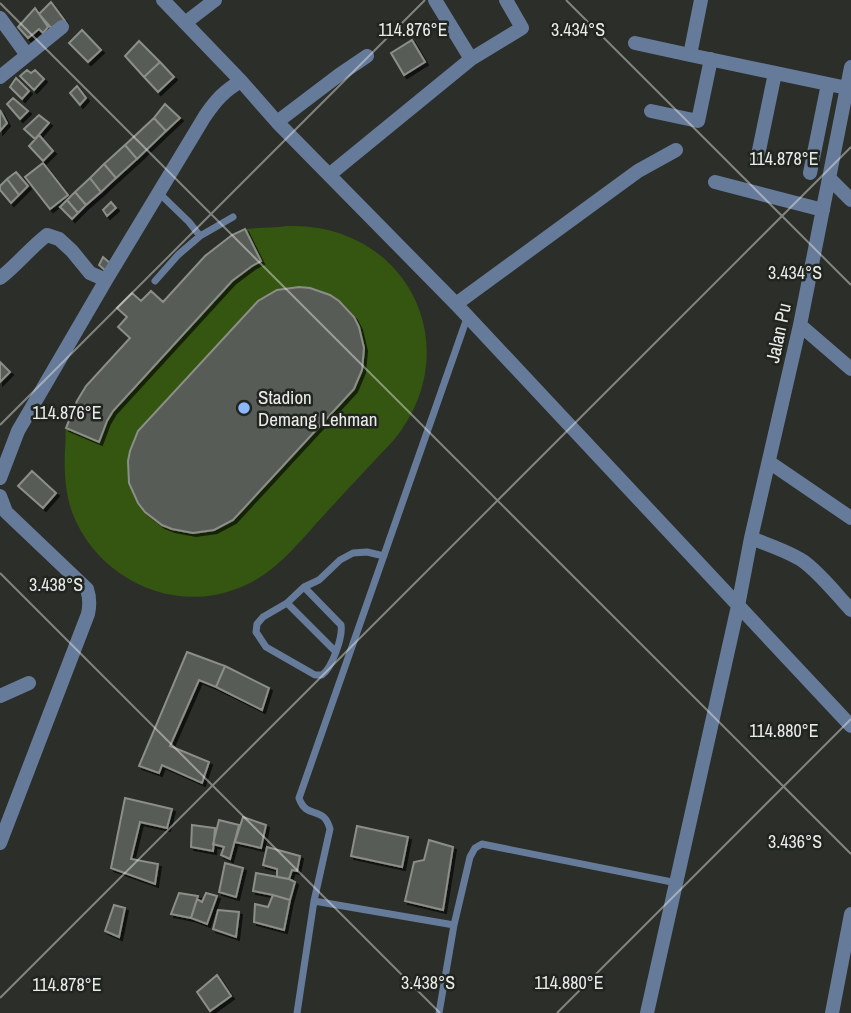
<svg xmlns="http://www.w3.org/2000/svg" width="851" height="1013" viewBox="0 0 851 1013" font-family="'Archivo Narrow',sans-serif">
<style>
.green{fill:#345611}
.building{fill:#585c56;stroke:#8b8f88;stroke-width:2;filter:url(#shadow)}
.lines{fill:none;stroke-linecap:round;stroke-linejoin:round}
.lane{stroke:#667b9a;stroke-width:7}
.street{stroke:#667b9a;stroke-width:14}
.ticks{fill:none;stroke:#eaece9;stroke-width:2;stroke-opacity:0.45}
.poi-dot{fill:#8db9fc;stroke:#21251f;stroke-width:2.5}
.labels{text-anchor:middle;stroke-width:5;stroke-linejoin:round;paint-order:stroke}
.street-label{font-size:19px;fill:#eaece9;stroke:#21251f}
.poi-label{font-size:19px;fill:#eaece9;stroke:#21251f;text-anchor:start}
.ticks-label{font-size:18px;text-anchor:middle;fill:#eaece9;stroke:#21251f;stroke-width:5;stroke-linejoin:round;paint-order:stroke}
</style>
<defs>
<filter id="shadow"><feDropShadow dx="3" dy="3" stdDeviation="0" flood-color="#0009"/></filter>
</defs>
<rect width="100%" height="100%" fill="#2b2e29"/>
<path class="green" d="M287 226C407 222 470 348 393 441 370 465 347 490 324 515 298 543 274 576 236 589 171 614 96 577 72 512 65 492 64 471 65 449 66 443 65 435 66 428 72 399 111 362 130 338L118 327 127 317 117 308 132 293 141 301 151 291 164 302C182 282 221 232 248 229 261 227 274 228 287 226Z"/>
<path class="building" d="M51 2 65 21 53 30 39 14Z
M35 8 48 27 43 33 39 29 28 38 18 27Z
M82 30 101 50 88 62 69 43Z
M412 40 425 62 404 75 391 53Z
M139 41 160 62 144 77 125 56Z
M160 62 174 77 158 92 144 77Z
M27 70 31 73 35 70 44 79 34 90 20 76Z
M16 78 29 91 22 99 10 87Z
M77 86 86 98 80 105 70 93Z
M13 98 28 111 20 119 7 104Z
M165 104 180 118 166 131 154 118Z
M0 110 7 123 0 131Z
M39 115 49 123 35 139 24 129Z
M154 118 166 131 137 159 125 145Z
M39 135 53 151 43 161 29 146Z
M125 145 137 159 116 178 104 164Z
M43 163 68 195 50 209 25 177Z
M104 164 116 178 101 192 90 178Z
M16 172 28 186 19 195 7 179Z
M90 178 101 192 86 205 75 192Z
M7 179 19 195 11 203 0 190V186Z
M75 192 86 205 78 213 67 200Z
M67 200 78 213 72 219 60 207Z
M111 202 116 208 107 216 103 210Z
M245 229 261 261 252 266 232 281 113 411 107 421 99 442 66 428 77 401 86 386 130 338 118 327 127 317 117 308 132 293 141 301 151 291 163 302 205 256 232 235Z
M103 257 111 264 106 271 99 265Z
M299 287 310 288 330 295 339 301 354 317 359 327 364 348 362 370 354 389 233 520 214 530 193 533 172 529 162 525 145 512 138 503 129 483 128 461 130 451 138 431 258 301 277 290Z
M0 362 10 372 0 382Z
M32 471 56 493 43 508 18 486Z
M187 652 225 666 216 687 199 680 170 746 209 762 202 783 162 765 159 773 139 766Z
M225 666 269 688 262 710 216 687Z
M125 798 172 809 167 828 140 822 131 859 158 864 155 884 111 868Z
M243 817 266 825 261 848 235 842Z
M219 820 239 825 230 859 221 855 224 847 213 844Z
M192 825 215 828 213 851 191 847Z
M357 826 408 837 402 867 351 856Z
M429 840 453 847 443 910 405 901 414 862 424 860Z
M267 847 300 856 297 871 292 870 289 879 277 877V869L263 865Z
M225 863 243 868 236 897 219 892Z
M256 873 289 879 295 882 290 900 273 895 253 891Z
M179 893 198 896 191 918 171 914Z
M206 893 217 896 207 924 191 918 197 899 202 902Z
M273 895 290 900 284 930 254 922 255 904 268 907Z
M114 905 125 908 119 937 105 931Z
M218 910 239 912 236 937 213 929Z
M217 975 231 996 210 1011 197 992Z"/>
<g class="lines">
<path class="lane" d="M159 193 189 222 200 236
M155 281 178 255 200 236 233 217
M304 587 341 625C343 637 332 668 322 675H315L266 647 256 632 257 624 263 617 287 603 304 587 319 580 340 560 353 553 367 552 384 556
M287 603 335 651
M314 901 454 925
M297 1013 314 901 330 829C323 804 307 821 299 798L467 318
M439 1013 454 925 470 857 475 848 482 844 677 883"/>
<path class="street" d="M163 0 241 81 277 122 456 304 851 726
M435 0 471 59
M701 0 690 55 847 88
M0 18 27 55
M185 23 215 0
M635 43 690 55
M0 77 62 27
M651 111 698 121 711 59
M277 122 339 75 367 56
M757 160 775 73
M810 173 828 84
M329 175 471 59 522 28 506 0
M829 178 851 200
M715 182 823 210
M0 278C17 265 30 248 47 235L59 239 72 251 90 273 106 280
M456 304 638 171 676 150
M800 325 851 369
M769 462 851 518
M0 478 18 431 106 280 205 116C216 100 224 91 241 81
M0 496 6 512 87 589C90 598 90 605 88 614L0 843
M751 538C768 545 788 551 803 561 821 574 836 594 851 610
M0 696 29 683
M647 1013 738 606 751 538 800 325 851 67
M832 1013 851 914"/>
</g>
<path class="ticks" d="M566 0 851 285M0 3 851 854M0 425 425 0M0 573 440 1013M0 998 851 147M557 1013 851 719"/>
<circle class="poi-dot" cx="244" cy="408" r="7"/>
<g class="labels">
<g class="street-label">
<text transform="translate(778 333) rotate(-78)" y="7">Jalan Pu</text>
</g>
<g class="poi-label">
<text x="258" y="404">Stadion<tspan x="258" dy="22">Demang Lehman</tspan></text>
</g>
</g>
<g class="ticks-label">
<text x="413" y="36">114.876°E</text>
<text x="578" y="36">3.434°S</text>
<text x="784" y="165">114.878°E</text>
<text x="795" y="279">3.434°S</text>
<text x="67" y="419">114.876°E</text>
<text x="56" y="591">3.438°S</text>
<text x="784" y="737">114.880°E</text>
<text x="795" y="848">3.436°S</text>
<text x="428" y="989">3.438°S</text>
<text x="569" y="989">114.880°E</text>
<text x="67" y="991">114.878°E</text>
</g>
</svg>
